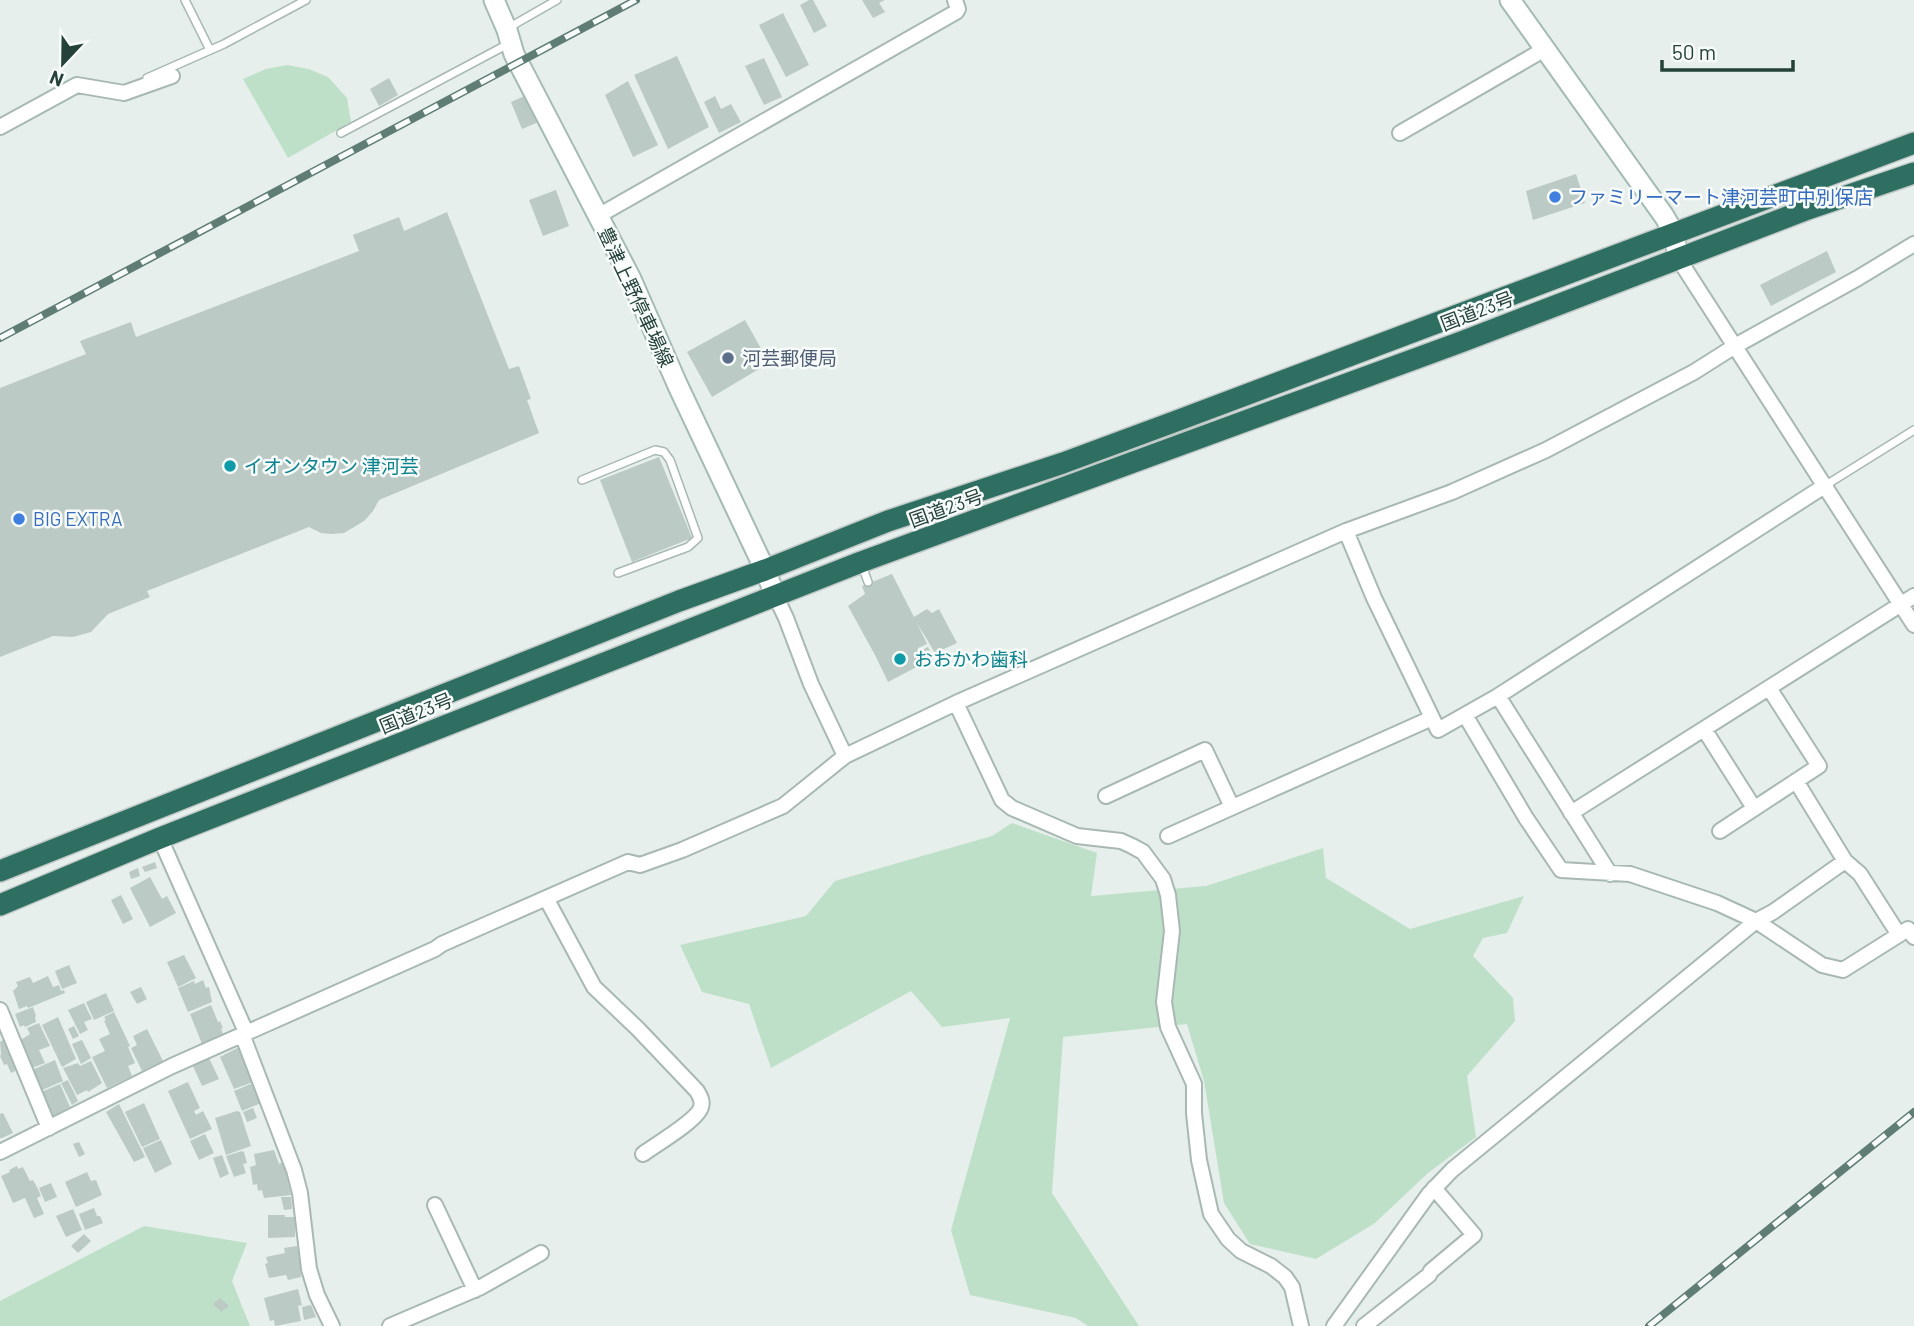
<svg xmlns="http://www.w3.org/2000/svg" width="1914" height="1326" viewBox="0 0 1914 1326" font-family="Barlow,'Noto Sans JP',sans-serif">
<style>
.green{fill:#bfe0c8}
.building{fill:#bbcac4}
.lines{fill:none;stroke-linecap:round;stroke-linejoin:round}
.lane-casing{stroke:#a8b8b2;stroke-width:10}
.street-casing{stroke:#a8b8b2;stroke-width:18}
.secondary-casing{stroke:#a4bbb3;stroke-width:23}
.highway-casing{stroke:#c2cac8;stroke-width:24}
.lane{stroke:#fff;stroke-width:7}
.street{stroke:#fff;stroke-width:14}
.secondary{stroke:#fff;stroke-width:19}
.highway{stroke:#2f6f62;stroke-width:21}
.rail-casing{stroke:#5f7d75;stroke-width:8}
.rail{stroke:#f7fbf9;stroke-width:5;stroke-dasharray:16;stroke-linecap:butt}
.shop-dot{fill:#3f7fe0;stroke:#f7fbf9;stroke-width:2.5}
.service-dot{fill:#5c6f8a;stroke:#f7fbf9;stroke-width:2.5}
.culture-dot{fill:#0f9aa8;stroke:#f7fbf9;stroke-width:2.5}
.labels{text-anchor:middle;stroke-width:5;stroke-linejoin:round;paint-order:stroke}
.shop-label{font-size:19px;fill:#366cbe;stroke:#f7fbf9;text-anchor:start}
.street-label{font-size:19px;fill:#24423a;stroke:#f7fbf9}
.service-label{font-size:19px;fill:#4e5e75;stroke:#f7fbf9;text-anchor:start}
.culture-label{font-size:19px;fill:#0d838f;stroke:#f7fbf9;text-anchor:start}
</style>
<rect width="100%" height="100%" fill="#e6efeb"/>
<path class="green" d="M287 65 309 69 328 77 347 98 351 122 288 158 243 79 266 69Z
M1012 823 1097 853 1091 896 1206 886 1323 848 1326 878 1410 929 1524 896 1507 933 1483 938 1473 956 1513 998 1515 1021 1467 1076 1476 1137 1428 1173 1375 1223 1316 1259 1250 1244 1224 1203 1204 1081 1187 1024 1063 1037 1052 1193 1139 1326H1088L1076 1318 970 1295 951 1230 1010 1018 942 1027 911 991 771 1068 749 1004 702 992 680 945 806 916 835 881 992 836Z
M144 1226 247 1243 232 1281 250 1326H0V1301Z"/>
<path class="building" d="M809 0H813L827 26 814 33 800 5Z
M862 0H885L879 3 885 12 873 18Z
M783 13 809 65 786 77 759 25Z
M677 56 709 127 668 149 634 75Z
M764 58 782 97 764 105 745 66Z
M389 78 398 95 379 106 370 89Z
M628 81 658 145 633 157 605 95Z
M529 94 541 121 522 129 511 102Z
M715 96 721 109 731 104 741 122 719 133 704 102Z
M1576 174 1585 203 1533 220 1526 191Z
M556 190 569 226 543 236 529 200Z
M447 212 509 369 519 366 531 399 527 400 539 433 379 500 373 511 364 521 344 533 332 534 321 533 309 527 147 591 150 597 108 614 91 632 73 637 53 636 0 657V388L86 354 80 341 131 322 136 337 359 251 353 235 399 217 404 231Z
M1827 251 1836 272 1771 306 1760 285Z
M745 320 769 363 712 397 687 352Z
M659 457 692 538 632 562 600 480Z
M892 574 914 617 927 609 932 613 939 609 957 643 935 653 917 623 927 644 918 648 926 662 888 682 875 655 848 606 865 594 862 586Z
M928 647 933 658 927 661 922 650Z
M155 862 157 868 145 872 142 867Z
M138 868 140 876 131 879 129 872Z
M150 877 162 899 167 896 176 913 150 927 130 888Z
M121 895 133 919 123 924 111 900Z
M184 955 196 978 178 987 167 962Z
M69 965 77 983 62 989 55 971Z
M48 976 53 987 59 985 61 991 64 990 65 993 28 1008 27 1006 19 1009 13 991 18 986 16 982 30 977 33 983Z
M203 980 206 988 209 987 212 1002 188 1012 178 988 194 981 195 984Z
M141 987 147 999 137 1004 130 992Z
M106 993 114 1011 94 1020 86 1002Z
M84 1003 92 1019 84 1022 88 1030 80 1034 68 1010Z
M211 1005 218 1022 220 1021 223 1028 221 1029 223 1034 202 1044 190 1014Z
M33 1007 36 1016 35 1017 36 1022 25 1027 24 1025 20 1027 15 1014Z
M114 1012 130 1046 128 1047 135 1063 128 1066 132 1076 107 1088 92 1057 105 1051 99 1039 110 1034 104 1021 106 1020 104 1017Z
M58 1017 76 1059 62 1067 42 1025Z
M39 1023 50 1046 39 1050 45 1063 29 1069 18 1042 30 1034 27 1028Z
M74 1026 79 1036 73 1039 68 1029Z
M147 1029 163 1061 142 1071 131 1048 137 1045 133 1036Z
M5 1039 19 1069 11 1073 7 1064 4 1065 0 1056 1 1054 0 1042Z
M82 1040 91 1058 81 1064 72 1044Z
M239 1047 253 1082 234 1089 220 1057Z
M209 1058 219 1079 202 1086 193 1066Z
M55 1060 63 1081 40 1091 32 1070Z
M91 1061 102 1083 88 1092 87 1090 77 1095 63 1068 78 1063 80 1066Z
M68 1080 78 1101 72 1105 61 1083Z
M188 1082 200 1108 194 1111 196 1115 203 1111 212 1129 190 1139 168 1091Z
M253 1083 261 1103 242 1111 234 1091Z
M60 1084 70 1107 49 1118 39 1093Z
M144 1103 160 1139 142 1147 125 1112Z
M119 1104 145 1157 134 1162 106 1112Z
M253 1108 257 1118 247 1122 243 1112Z
M237 1111 240 1112 251 1146 226 1155 215 1118Z
M3 1113 13 1133 2 1138H0V1114Z
M205 1134 214 1153 199 1160 190 1141Z
M161 1140 172 1164 155 1173 143 1148Z
M79 1142 85 1154 79 1157 73 1144Z
M274 1150 279 1164 283 1162 291 1195 264 1198 262 1190 258 1191 257 1184 253 1185 250 1167 256 1165 254 1154Z
M242 1151 244 1152 247 1163 243 1164 246 1173 234 1177 226 1156Z
M222 1155 229 1174 220 1178 213 1158Z
M17 1166 18 1169 23 1167 30 1181 33 1180 38 1189 41 1196 37 1198 44 1214 34 1218 25 1198 13 1203 1 1176 10 1172 9 1170Z
M87 1172 91 1181 96 1180 102 1195 76 1207 65 1182Z
M51 1183 57 1197 45 1202 39 1188Z
M281 1197H291L292 1209 284 1210Z
M94 1208 97 1216H100L103 1223 85 1230 79 1214Z
M73 1209 82 1230 66 1237 56 1216Z
M268 1215H285V1217H295V1237L268 1238Z
M84 1234 91 1241 78 1253 71 1246Z
M297 1246 301 1263H300L301 1277 288 1280 286 1275 269 1278 265 1264 268 1263 266 1257 285 1253 284 1248Z
M298 1289 302 1305 298 1306 301 1321 275 1326 274 1320 270 1321 264 1298Z
M220 1298 229 1306 221 1312 213 1304Z
M311 1305 316 1317 304 1320 302 1307Z"/>
<g class="lines">
<defs>
<path id="lane" d="M185 0 210 50
M508 30 515 24 557 0
M147 78 224 44 306 0
M341 133 510 43
M582 480 655 450 664 452 670 460 698 538 688 547 618 573
M1826 485 1914 430
M861 563 868 582"/>
<path id="street" d="M0 127 77 85 124 93 172 76
M1400 133 1545 49
M598 216 956 12 958 9 955 0
M1678 258 1914 625
M1346 531 1374 598 1438 730 1498 696 1826 485
M775 595 786 618 811 684 845 756
M1498 696 1610 874
M956 703 1002 800 1012 808 1077 836 1121 841 1132 846 1143 852 1163 879 1168 895 1172 931 1164 1002 1168 1027 1194 1084V1113L1199 1160 1211 1214 1228 1239 1241 1251 1271 1266 1285 1277 1292 1287 1301 1326
M1465 715 1526 818 1561 870 1630 874 1717 903 1756 921 1822 965 1843 970 1908 929 1914 937
M1704 729 1754 808
M1796 781 1845 861
M1106 796 1205 750 1232 807
M1571 813 1914 596
M1720 831 1819 766 1769 688
M1168 836 1432 718
M160 838 246 1032
M546 898 594 987 638 1029 697 1091C700 1096 703 1101 701 1107 698 1120 655 1145 643 1154
M0 1010 49 1128
M242 1034 294 1170 300 1193 309 1269 317 1295 332 1326
M0 1152 172 1066 435 949 442 944 628 862 640 865 682 850 783 806 845 756 956 703 1346 531 1452 492 1546 450 1694 372 1735 346 1858 278 1914 244
M435 1205 475 1290
M390 1326 481 1287 541 1253
M1334 1326 1429 1194 1452 1170 1756 921 1773 912 1845 861 1860 874 1899 935
M1364 1326 1429 1275 1431 1271 1474 1235 1434 1188"/>
<path id="secondary" d="M494 0 507 30 514 54 631 279 678 386 765 570 775 595
M1510 0 1664 216 1674 233 1678 258"/>
<path id="highway" d="M0 871 679 601 765 570 888 521 1063 463 1179 420 1914 143
M0 905 160 838 861 562 1461 342 1808 209 1914 173"/>
</defs>
<use href="#lane" class="lane-casing"/>
<use href="#street" class="street-casing"/>
<use href="#secondary" class="secondary-casing"/>
<use href="#highway" class="highway-casing"/>
<use href="#lane" class="lane"/>
<use href="#street" class="street"/>
<use href="#secondary" class="secondary"/>
<use href="#highway" class="highway"/>
<defs>
<path id="rail" d="M0 338 636 0
M1649 1326 1914 1112"/>
</defs>
<use href="#rail" class="rail-casing"/>
<use href="#rail" class="rail"/>
</g>
<g class="shop-dot">
<circle cx="1555" cy="197" r="7"/>
<circle cx="19" cy="519" r="7"/>
</g>
<circle class="service-dot" cx="728" cy="358" r="7"/>
<g class="culture-dot">
<circle cx="230" cy="466" r="7"/>
<circle cx="900" cy="659" r="7"/>
</g>
<g class="labels">
<g class="shop-label">
<text x="1569" y="204">ファミリーマート津河芸町中別保店</text>
<text x="33" y="526">BIG EXTRA</text>
</g>
<g class="street-label">
<text transform="translate(636 297) rotate(65)" y="7">豊津上野停車場線</text>
<text transform="translate(1477 311) rotate(-21)" y="7">国道23号</text>
<text transform="translate(946 508) rotate(-20)" y="7">国道23号</text>
<text transform="translate(416 713) rotate(-22)" y="7">国道23号</text>
</g>
<g class="service-label">
<text x="742" y="365">河芸郵便局</text>
</g>
<g class="culture-label">
<text x="244" y="473">イオンタウン 津河芸</text>
<text x="914" y="666">おおかわ歯科</text>
</g>
</g>
<g transform="translate(63 63) rotate(202)" stroke="#f7fbf9" stroke-width="5" paint-order="stroke">
<path d="M0-5L12 26L0 18L-12 26Z" fill="#24423a"/>
<text y="-10" font-size="19" font-weight="bold" text-anchor="middle" fill="#24423a">N</text>
</g>
<path d="M1662 60v10h131v-10" fill="none" stroke="#24423a" stroke-width="3.5"/>
<text x="1672" y="60" font-size="21" fill="#24423a" stroke="#f7fbf9" stroke-width="5" paint-order="stroke">50 m</text>
</svg>
